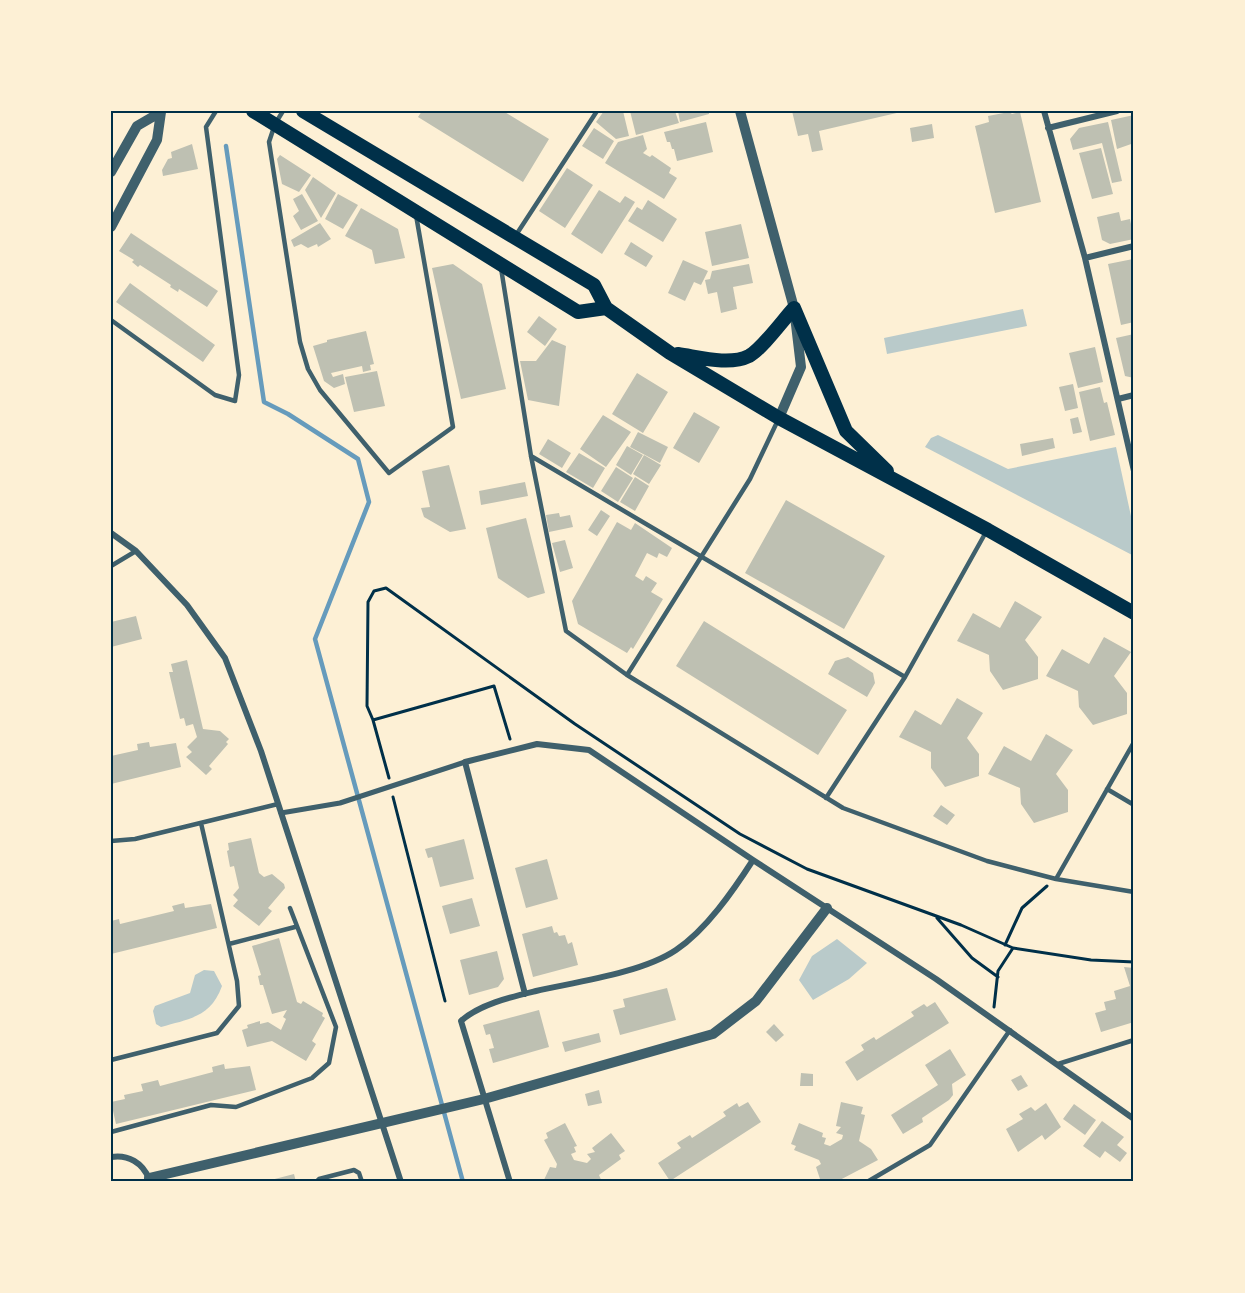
<svg xmlns="http://www.w3.org/2000/svg" width="1245" height="1293" viewBox="0 0 1245 1293" font-family="Figtree,sans-serif">
<style>
.green{fill:#b9caca}
.lines{fill:none;stroke-linecap:round;stroke-linejoin:round}
.stream{stroke:#669bbc;stroke-width:4.5}
.building{fill:#bec0b2}
.path{stroke:#003049;stroke-width:3}
.service{stroke:#3f606c;stroke-width:4.5}
.pedestrian{stroke:#3f606c;stroke-width:5}
.minor{stroke:#3f606c;stroke-width:6}
.tertiary{stroke:#3f606c;stroke-width:10}
.primary{stroke:#003049;stroke-width:14}
.neatline{fill:none;stroke:#003049;stroke-width:2}
</style>
<rect width="100%" height="100%" fill="#fdf0d5"/>
<path class="green" d="M1023 309 1027 326 887 354 884 338Z
M938 435 1008 469 1116 447 1134 530V556L925 447 931 438Z
M837 939 867 963 849 979 813 1000 799 980 812 956Z
M204 970 214 971 222 986C211 1017 189 1019 161 1027L156 1024 153 1011 155 1006 190 993 195 975Z"/>
<g class="lines">
<path class="stream" d="M226 146 264 402 288 414 358 459 369 502 315 639 463 1182"/>
</g>
<path class="building" d="M422 111H503L549 139 523 182 418 117Z
M604 111H623L629 136 616 139 596 122Z
M630 111H675L679 123 636 135Z
M678 111H709V114L680 122Z
M792 111H901V112L819 131 823 150 812 152 808 134 798 136Z
M1009 112 1012 114 1020 112 1041 202 995 213 975 126 989 122 988 116Z
M1134 115V143L1117 149 1111 120Z
M706 122 713 152 677 161 674 149H672L670 142H667L664 132Z
M1108 122 1122 181 1112 183 1102 143 1073 150 1070 139 1079 128Z
M932 124 934 138 912 142 910 128Z
M594 128 614 141 603 159 582 146Z
M643 135 647 149 643 153 650 157 652 155 671 168 669 173 677 178 664 199 605 163 618 142Z
M192 144 198 169 163 176 162 170 168 159 172 158 171 152Z
M1101 148 1113 194 1092 199 1079 153Z
M280 155 311 175 299 192 282 184 277 159Z
M567 168 593 185 565 228 539 211Z
M313 177 336 193 321 218 305 190Z
M599 190 620 203 625 196 635 202 602 254 571 234Z
M302 194 318 221 301 230 293 216 299 211 293 199Z
M338 194 358 205 343 229 325 219Z
M648 200 677 219 663 242 628 221 637 207 642 210Z
M361 208 398 229 405 258 375 264 372 250 345 236Z
M1119 212 1121 221 1130 219 1134 239 1110 244 1102 240 1097 217Z
M320 223 331 239 318 247 317 244 308 248 301 244 294 247 291 240Z
M741 224 749 258 712 266 705 232Z
M131 233 218 291 207 307 179 289 178 292 170 287 171 285 140 265 138 267 132 262 134 260 119 251Z
M631 242 653 256 646 267 624 254Z
M1133 259 1134 322 1121 325 1108 264Z
M683 260 708 271 701 285 694 282 685 301 668 293Z
M453 264 482 284 506 389 461 399 432 268Z
M749 264 753 283 733 287 737 309 721 313 717 292 708 294 705 280 710 279 712 271Z
M130 283 215 345 203 362 116 302Z
M539 316 557 329 545 346 527 332Z
M366 331 374 364 370 365 371 370 363 372 362 366 331 373 333 377 343 374 345 384 334 388 324 381 313 346 327 342V340Z
M1134 334V378L1125 376 1116 338Z
M552 340 566 346 559 406 528 400 520 361H536Z
M1095 347 1103 382 1078 388 1069 353Z
M377 371 385 406 354 412 345 377Z
M637 373 668 392 643 433 612 414Z
M1073 384 1078 408 1065 411 1059 387Z
M1100 387 1104 403 1107 402 1115 435 1090 441 1079 392Z
M694 412 720 427 699 463 673 448Z
M603 415 631 432 606 467 580 449Z
M1078 417 1082 432 1073 434 1070 419Z
M638 432 668 447 660 463 630 447Z
M1053 438 1055 448 1022 456 1020 444Z
M548 439 571 453 562 468 539 454Z
M627 446 643 455 631 475 616 465Z
M579 453 605 468 593 488 566 472Z
M644 455 661 465 649 484 633 474Z
M449 465 466 529 450 532 424 517 421 508 430 507 422 471Z
M616 467 633 478 618 502 601 491Z
M635 477 649 486 635 511 620 502Z
M525 482 528 496 481 505 479 491Z
M786 500 885 556 844 629 745 573Z
M601 510 610 516 597 536 588 530Z
M559 513 560 517 570 515 573 527 549 532 546 515Z
M526 518 545 593 528 598 498 578 486 528Z
M617 522 631 530 635 523 672 548 667 557 659 553 657 558 647 553 635 576 643 581 646 576 657 583 651 592 663 599 633 649 631 647 627 653 578 624 572 601Z
M565 540 573 568 560 572 552 543Z
M1015 601 1042 617 1025 640 1038 657V679L1003 690 990 671 989 655 957 641 973 613 1000 628Z
M136 616 142 639 111 647V622Z
M704 621 847 710 818 755 676 666Z
M1104 637 1131 652 1114 676 1127 693V714L1093 725 1079 707 1078 691 1046 676 1062 649 1089 664Z
M848 657 873 673 875 683 867 697 828 674 835 661Z
M187 660 203 729 220 731 229 739 226 742 228 744 209 766 212 769 206 775 186 757 192 752 187 747 197 737 193 724 186 726 184 718 180 719 169 672H173L171 664Z
M957 698 983 713 967 738 979 754V776L945 787 931 768V752L899 737 915 710 941 725Z
M1046 734 1073 750 1056 774 1068 790V812L1034 823 1021 804 1020 788 988 774 1004 746 1031 761Z
M149 742 150 747 176 743 181 767 111 784V756L138 750 137 744Z
M941 805 955 815 947 825 933 816Z
M251 838 259 873 264 877 272 874 284 884 285 888 268 908 272 911 259 926 233 906 238 900 233 895 239 888 234 866 230 867 227 851 229 850 228 843Z
M464 839 474 879 440 887 432 857 428 858 425 849Z
M547 859 558 899 526 908 515 868Z
M472 898 480 926 450 934 442 906Z
M184 903 185 908 211 904 217 928 111 954V921L119 919 120 924 174 911 172 906Z
M552 926 554 933 557 932 559 936 565 935 568 944 572 942 578 965 533 977 522 934Z
M279 938 297 1002 301 1004 303 1001 323 1013 322 1016 325 1018 312 1041 316 1044 306 1061 272 1041 247 1047 242 1030 248 1028 247 1025 260 1021V1024L268 1022 281 1030 286 1019 283 1017 287 1010 272 1014 263 985H260L258 976 261 975 252 946Z
M497 951 504 979 498 987 469 995 460 960Z
M1124 967 1134 968V1022L1101 1032 1095 1013 1106 1010 1104 1002 1116 999 1114 991 1130 986Z
M667 988 676 1020 620 1035 613 1010 625 1007 623 999Z
M935 1002 949 1023 857 1081 845 1062 864 1050 861 1045 874 1037 876 1040 914 1016 911 1012 924 1004 927 1007Z
M539 1010 549 1047 493 1063 489 1049 494 1048 490 1034 486 1035 483 1025Z
M774 1024 784 1035 776 1042 766 1032Z
M599 1033 601 1042 565 1052 562 1042Z
M950 1049 966 1075 952 1084 953 1095 949 1100 922 1118 923 1122 903 1134 891 1115 938 1085 925 1065Z
M224 1064 225 1069 250 1066 256 1090 116 1124 111 1102 125 1099 124 1095 143 1091 141 1084 158 1080 160 1086 213 1072 212 1067Z
M801 1073 813 1074V1086H800Z
M1021 1075 1028 1086 1018 1091 1011 1080Z
M599 1090 602 1103 588 1106 585 1094Z
M748 1102 761 1122 670 1181 658 1163 681 1148 677 1143 690 1135 692 1138 726 1116 723 1112 737 1103 739 1107Z
M841 1102 863 1107 861 1114 865 1115 859 1141 871 1149 878 1160 836 1182H821L816 1167 821 1164 819 1160 794 1150 796 1146 791 1144 799 1123 823 1133 822 1137 826 1138 824 1144 830 1146 842 1139 843 1135 836 1133 841 1127 836 1126Z
M1046 1103 1061 1127 1045 1140 1042 1135 1018 1152 1006 1129 1023 1119 1019 1114 1031 1107 1035 1111Z
M1074 1104 1096 1120 1085 1135 1063 1119Z
M1102 1121 1124 1137 1117 1145 1127 1153 1120 1162 1105 1151 1100 1158 1083 1146Z
M565 1123 577 1146 574 1147 576 1152 571 1154 574 1160 587 1163 591 1159 587 1154 595 1152 592 1148 611 1133 625 1151 619 1155 621 1159 599 1175 602 1182H543L550 1167 556 1168 557 1164 544 1140 548 1138 546 1133Z
M294 1174 296 1182H267V1181Z"/>
<g class="lines">
<path class="path" d="M373 720 367 706 368 602 374 591 386 588 575 724 740 834 807 869 961 925 1013 948
M389 778 373 720 494 686 510 739
M393 797 445 1001
M937 918 972 958 998 977
M1005 945 1022 908 1047 886
M994 1007 998 971 1013 948 1091 960 1134 962"/>
<path class="service" d="M283 111 275 124 269 142 300 342 308 369 320 390 389 473 453 427 416 215
M516 235 597 111
M501 268 531 456 566 631 627 675 843 808 987 861 1056 879 1134 892
M111 320 215 395 235 401 239 375 206 127 216 111
M531 456 905 677
M111 566 136 551
M627 675 750 479 778 420
M1107 789 1134 805
M826 798 905 677 986 532
M111 841 135 839 278 804
M1056 879 1134 742
M229 944 295 927
M111 1060 217 1033 239 1006 237 981 201 823
M1058 1064 1134 1040
M111 1132 211 1105 236 1107 312 1078 329 1063 336 1027 290 908
M316 1182 319 1179 354 1170 359 1173 362 1182
M867 1182 930 1145 1010 1030"/>
<path class="pedestrian" d="M281 813 340 803 465 762"/>
<path class="minor" d="M1044 111 1085 258 1134 471
M1048 128 1117 111
M1085 258 1134 246
M1118 399 1134 395
M111 533 136 551 187 605 225 658 261 751 401 1182
M525 994 465 762 537 744 589 750 753 860 936 979 1134 1119
M111 1157C128 1154 143 1163 149 1179
M510 1182 461 1021C480 1004 511 997 536 991 576 982 642 973 676 950 706 930 733 891 753 860"/>
<path class="tertiary" d="M740 111 794 308 801 367 779 418
M111 172 137 126 161 112 157 140 111 227
M149 1178 484 1099 713 1034 756 1001 827 908"/>
<path class="primary" d="M253 111 578 312 606 308
M303 111 594 285 606 308 670 353 779 418 988 530 1134 613
M678 354C699 357 729 366 749 356 762 349 783 320 794 308L846 431 887 471"/>
</g>
<rect width="1245" height="1293" fill="none" stroke="#fdf0d5" stroke-width="225"/>
<rect x="112" y="112" width="1020" height="1068" class="neatline"/>
</svg>
